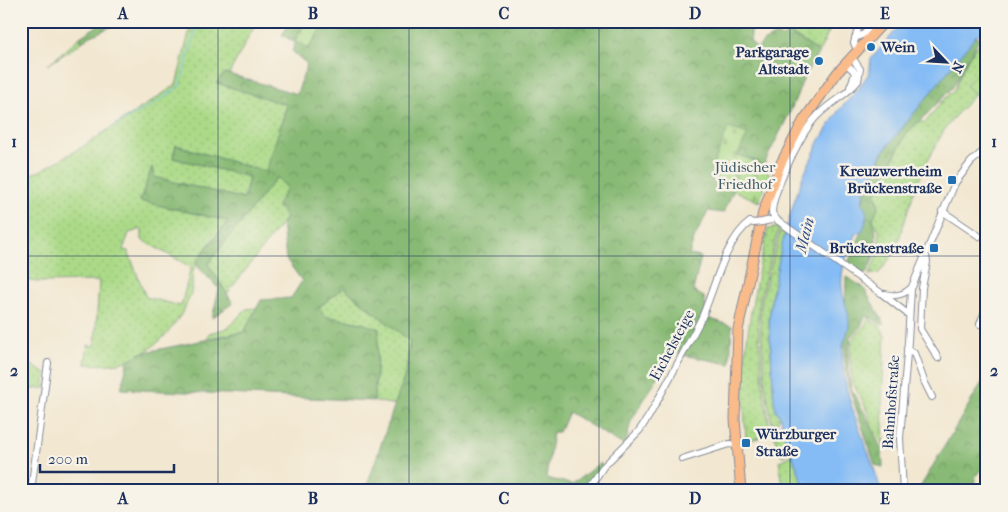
<svg xmlns="http://www.w3.org/2000/svg" width="1008" height="512" viewBox="0 0 1008 512" font-family="'IM FELL French Canon',serif">
<style>
.grass{fill:url(#grass-dots);stroke:#638472;fill-rule:evenodd}
.forest{fill:url(#forest-crowns);stroke:#527469}
.cemetery{fill:url(#cemetery-stones);stroke:#638472}
.pitch{fill:#abda87;stroke:#638472}
.water{fill:#85bcf5;stroke:#5076aa}
.lines{fill:none;stroke-linecap:round;stroke-linejoin:round}
.stream{stroke:#85bcf5;stroke-width:1}
.minor-casing{stroke:#868b97;stroke-width:8}
.major-casing{stroke:#868b97;stroke-width:11}
.minor{stroke:#fff;stroke-width:6}
.major{stroke:#fabb8b;stroke-width:9}
.minor-bridge-casing{stroke:#868b97;stroke-width:8;stroke-linecap:butt}
.minor-bridge{stroke:#fff;stroke-width:6}
.grid{fill:none;stroke:#1b2f5e;stroke-width:1;stroke-opacity:0.55}
.poi-dot{fill:#1f6fb2;stroke:#f7f3e8;stroke-width:2}
.labels{text-anchor:middle;stroke-width:5;stroke-linejoin:round;paint-order:stroke}
.poi-label{font-size:15px;font-weight:bold;fill:#1b2f5e;stroke:#f7f3e8;text-anchor:end}
.park-label{font-size:15px;fill:#3f5a68;stroke:#f7f3e8}
.street-label{font-size:15px;fill:#1b2f5e;stroke:#f7f3e8}
.water-label{font-size:16px;font-style:italic;fill:#365284;stroke:#f7f3e8}
.neatline{fill:none;stroke:#1b2f5e;stroke-width:2}
.grid-label{font-size:16px;text-anchor:middle;font-weight:bold;fill:#1b2f5e}
</style>
<defs>
<pattern id="grass-dots" width="8" height="8" patternUnits="userSpaceOnUse" patternTransform="scale(1.25)"><rect width="8" height="8" fill="#abda87"/><path d="M2 2h.1M6 6h.1" fill="none" stroke="#93bb77" stroke-width="1.8" stroke-linecap="round"/></pattern>
<pattern id="forest-crowns" width="20" height="18" patternUnits="userSpaceOnUse" patternTransform="scale(1.25)"><rect width="20" height="18" fill="#88ba74"/><path d="M2 6a3 3 0 1 1 6 0M12 15a3 3 0 1 1 6 0" fill="none" stroke="#6e9862"/></pattern>
<pattern id="cemetery-stones" width="16" height="16" patternUnits="userSpaceOnUse" patternTransform="scale(1.25)"><rect width="16" height="16" fill="#abda87"/><path d="M2 7V4a2 2 0 0 1 4 0v3zM10 15v-3a2 2 0 0 1 4 0v3z" fill="#93bb77"/></pattern>
</defs>
<rect width="100%" height="100%" fill="#f7f3e8"/>
<filter id="ink" filterUnits="userSpaceOnUse"><feTurbulence type="fractalNoise" baseFrequency=".02" numOctaves="2"/><feDisplacementMap in="SourceGraphic" scale="10" xChannelSelector="R" yChannelSelector="G"/><feConvolveMatrix kernelMatrix="1 2 1 2 8 2 1 2 1" color-interpolation-filters="sRGB"/></filter>
<filter id="wash" filterUnits="userSpaceOnUse"><feTurbulence type="fractalNoise" baseFrequency=".0096" numOctaves="4" result="noise"/><feDisplacementMap in="SourceGraphic" scale="20" xChannelSelector="R" yChannelSelector="G"/><feGaussianBlur stdDeviation="1.12" result="paint"/><feColorMatrix in="noise" values="0 0 0 0 0 0 0 0 0 0 0 0 0 0 0 0 0 1.4 0 .05"/><feComposite in="paint" operator="in"/></filter>
<g filter="url(#wash)">
<rect width="100%" height="100%" fill="#f2e7d0"/>
<path class="grass" d="M192 21H257L229 74 225 73 287 105 266 173 176 145 173 158 249 177 244 199 154 177 152 168 140 201 228 221C218 235 204 248 196 264 190 274 194 283 191 293 180 325 153 355 119 363 108 365 96 365 85 364L88 345 95 346 99 281 38 282 21 280V177L40 171 82 147 176 85ZM142 229V240L191 267 181 306 146 297 128 251 123 250 129 233Z
M306 21H325L309 49 294 42Z
M781 21H831L833 23 819 52 788 32 786 27 781 25Z
M987 32V64L966 85 975 94 954 117 943 132 928 160 914 192 895 252 879 273 869 275C875 262 881 247 879 232 878 227 874 222 871 217L879 205 874 190 878 175 912 125 920 121 925 123 942 101 954 90 967 59 983 39Z
M80 37 82 42 48 65Z
M277 176 287 188 286 218 227 294 208 264Z
M779 227 760 298 758 320 763 387 769 423V429L766 436 746 441C745 417 742 392 744 368 748 321 757 274 768 229Z
M781 228 786 231 772 294 769 320 774 400 776 410 781 418 778 419V422L772 424 765 386 760 315 762 298Z
M344 288 410 341 406 372 396 405 374 401 379 329 361 323 325 316 319 307Z
M257 308 244 332 207 338 209 333 228 328 246 309Z
M869 317 873 322 880 325 885 336 882 405 884 446 872 427 864 403 852 382 850 354 851 340 865 325Z
M21 358 46 374 45 388 21 390Z
M782 424 783 432 806 491H784L779 461 791 456 789 453 782 456 780 452 778 453 773 427Z"/>
<path class="forest" d="M105 21H123L89 37 82 42 80 37Z
M291 21H306L294 42 282 35Z
M325 21H747L752 26 750 41 757 49 763 42 776 35 783 37 788 32 819 52 804 77 791 110 763 166 751 159 737 155 708 177 734 190 723 213 708 211 694 239 689 255 701 257 693 291 704 297 706 308 702 316 732 326 730 364 683 355 674 351 631 421 625 446 568 412 559 432H553L546 478 572 484 600 463 603 467 587 491H365L406 372 410 341 344 288 319 307 325 316 361 323 379 329 374 401 121 389 128 360 141 353 244 332 261 300 291 298 302 281 286 259 282 224 286 218 277 205 287 188 277 177 208 264 233 303 212 318 219 289 198 267 196 262 228 221 140 201 152 167 154 177 244 199 249 177 173 158 176 145 266 172 287 105 216 83 225 73 297 94 307 64 292 51 296 42 309 48Z
M980 37 952 88 922 119 906 134 875 195 879 205 873 219C879 239 876 258 865 275L848 263 860 236 863 199 867 185 884 151 950 64 971 38Z
M846 277 863 287 884 323V325L866 315 860 328 850 337 848 351 849 378 851 388 864 412 882 450 883 467 875 465 849 387 844 356Z
M987 374V461L976 476 972 491H918Z"/>
<path class="cemetery" d="M728 128 748 134 737 155C751 159 761 163 770 174L759 202 708 178Z"/>
<path class="pitch" d="M987 64V83L975 94 966 85Z"/>
<path class="water" d="M904 21H987V29L976 36 883 152 864 190 862 203C869 212 867 221 862 231L856 233C848 251 840 269 842 288 843 300 849 310 849 322 850 333 841 343 842 355 844 403 869 446 881 491H806L783 432 781 418 776 410 774 400 769 320 772 294 782 244 794 202 803 176 820 140 839 110 857 91 869 73 871 59Z"/>
<g class="lines">
<path class="stream" d="M113 127 159 101 180 86 198 21"/>
</g>
</g>
<g filter="url(#ink)">
<g class="lines">
<defs>
<path id="minor" d="M855 38 864 34 874 21
M857 49 854 43 860 21
M851 56 860 69 858 81C847 95 829 103 817 116 802 131 772 192 772 213L777 220 881 293 909 315
M845 63 853 70 855 74 850 87
M942 211 979 236
M926 256 927 262 922 288 920 329 938 358
M885 294C896 297 904 295 912 287L955 183 971 162 987 148
M980 324 987 306
M907 349 914 353 924 381 932 397
M682 459 729 444 737 445
M31 491 48 363
M587 491 603 467 639 431 649 416C667 383 685 351 702 317 714 290 725 240 750 222L754 223
M903 491 900 438 908 341 911 289"/>
<path id="major" d="M741 491 735 419 738 330 763 212 781 163 803 121 837 73 885 21"/>
</defs>
<use href="#minor" class="minor-casing"/>
<use href="#major" class="major-casing"/>
<use href="#minor" class="minor"/>
<use href="#major" class="major"/>
<defs>
<path id="minor-bridge" d="M754 223 762 222 771 220"/>
</defs>
<use href="#minor-bridge" class="minor-bridge-casing"/>
<use href="#minor-bridge" class="minor-bridge"/>
</g>
</g>
<path class="grid" d="M218 21V491M409 21V491M599 21V491M790 21V491M21 256H987"/>
<g class="poi-dot">
<circle cx="871" cy="47" r="5"/>
<circle cx="819" cy="61" r="5"/>
<rect x="947" y="175" width="10" height="10" rx="2.5"/>
<rect x="929" y="243" width="10" height="10" rx="2.5"/>
<rect x="741" y="438" width="10" height="10" rx="2.5"/>
</g>
<g class="labels">
<g class="poi-label">
<text x="881" y="52" text-anchor="start">Wein</text>
<text x="809" y="57">Parkgarage<tspan x="809" dy="17">Altstadt</tspan></text>
<text x="942" y="176">Kreuzwertheim<tspan x="942" dy="17">Brückenstraße</tspan></text>
<text x="924" y="253">Brückenstraße</text>
<text x="756" y="439" text-anchor="start">Würzburger<tspan x="756" dy="17">Straße</tspan></text>
</g>
<g class="park-label">
<text x="745" y="172">Jüdischer<tspan x="745" dy="17">Friedhof</tspan></text>
</g>
<g class="street-label">
<text transform="translate(672 345) rotate(-62)" y="5">Eichelsteige</text>
<text transform="translate(891 402) rotate(-86)" y="5">Bahnhofstraße</text>
</g>
<g class="water-label">
<text transform="translate(804 235) rotate(-76)" y="6">Main</text>
</g>
</g>
<rect width="1008" height="512" fill="none" stroke="#f7f3e8" stroke-width="55"/>
<g transform="translate(946 62) rotate(115)" stroke="#f7f3e8" stroke-width="4" paint-order="stroke">
<path d="M0-4L9 19L0 12L-9 19Z" fill="#1b2f5e"/>
<text y="-8" font-size="14" font-weight="bold" text-anchor="middle" fill="#1b2f5e">N</text>
</g>
<path d="M40 464v8h134v-8" fill="none" stroke="#1b2f5e" stroke-width="2.5"/>
<text x="48" y="464" font-size="15" fill="#1b2f5e" stroke="#f7f3e8" stroke-width="4" paint-order="stroke">200 m</text>
<rect x="28" y="28" width="952" height="456" class="neatline"/>
<g class="grid-label">
<text x="123" y="19">A</text>
<text x="313" y="19">B</text>
<text x="504" y="19">C</text>
<text x="695" y="19">D</text>
<text x="885" y="19">E</text>
<text x="14" y="147">1</text>
<text x="994" y="147">1</text>
<text x="14" y="376">2</text>
<text x="994" y="376">2</text>
<text x="123" y="504">A</text>
<text x="313" y="504">B</text>
<text x="504" y="504">C</text>
<text x="695" y="504">D</text>
<text x="885" y="504">E</text>
</g>
</svg>
